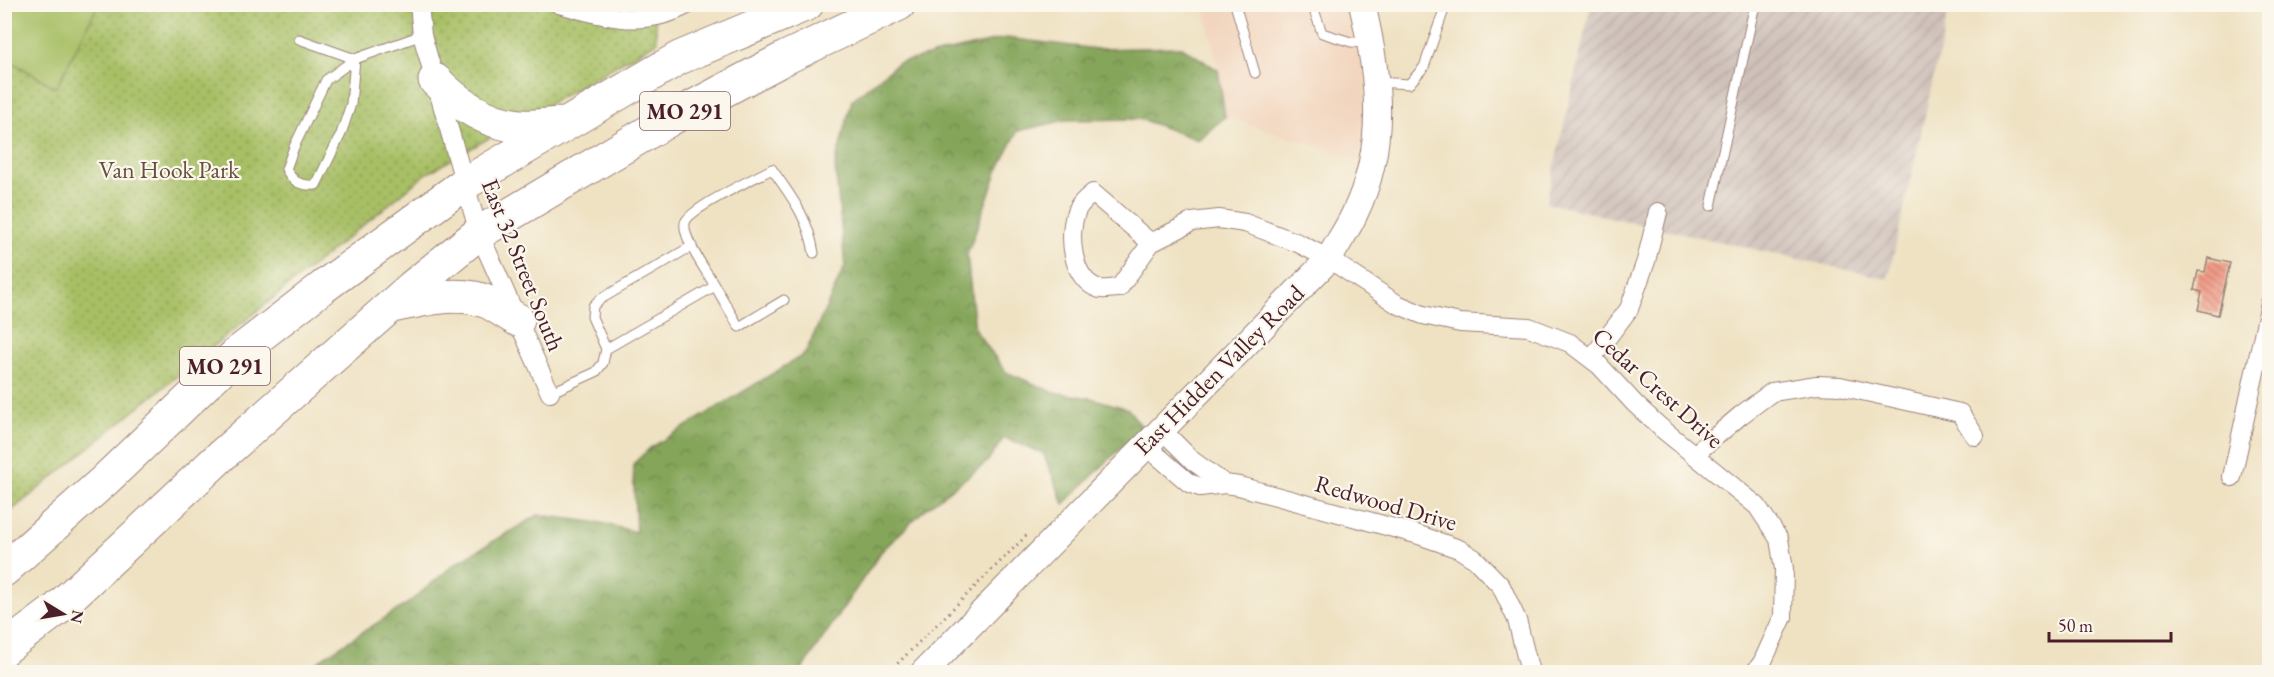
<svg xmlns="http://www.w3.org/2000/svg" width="2274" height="677" viewBox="0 0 2274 677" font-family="'EB Garamond',serif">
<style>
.built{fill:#f2d5be}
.industrial{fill:url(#industrial-furrows)}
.forest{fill:url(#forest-crowns);stroke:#686242;stroke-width:1.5}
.park{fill:url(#park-dots);stroke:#786f48;stroke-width:1.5}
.pitch{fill:#a7bf65;stroke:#786f48;stroke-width:1.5}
.building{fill:url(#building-back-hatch)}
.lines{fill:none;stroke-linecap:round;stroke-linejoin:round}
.lane-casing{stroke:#9c8077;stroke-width:11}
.street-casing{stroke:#9c8077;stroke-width:20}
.secondary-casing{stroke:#9c8077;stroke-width:28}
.highway-casing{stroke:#9c8077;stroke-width:35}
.path{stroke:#9c8077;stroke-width:3;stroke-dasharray:1.5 4.5;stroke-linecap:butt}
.lane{stroke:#fff;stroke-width:9}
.street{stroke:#fff;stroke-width:18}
.secondary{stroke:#fff;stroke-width:26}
.highway{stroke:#fff;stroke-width:33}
.labels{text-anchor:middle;stroke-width:4.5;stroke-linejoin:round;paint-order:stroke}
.shield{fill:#fbf7ec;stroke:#7f6065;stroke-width:1.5}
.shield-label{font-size:22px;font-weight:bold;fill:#4a1f2b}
.park-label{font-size:24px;fill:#664f3c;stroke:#fbf7ec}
.street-label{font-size:24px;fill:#4a1f2b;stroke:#fbf7ec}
</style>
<defs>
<pattern id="industrial-furrows" width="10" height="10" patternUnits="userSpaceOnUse" patternTransform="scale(1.5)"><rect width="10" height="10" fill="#cfc1ba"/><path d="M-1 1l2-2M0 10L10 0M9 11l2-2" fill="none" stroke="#b3a5a0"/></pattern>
<pattern id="forest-crowns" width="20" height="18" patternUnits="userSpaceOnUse" patternTransform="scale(1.5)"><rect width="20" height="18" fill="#85a65a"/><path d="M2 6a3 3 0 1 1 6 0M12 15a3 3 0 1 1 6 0" fill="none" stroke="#6f874b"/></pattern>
<pattern id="park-dots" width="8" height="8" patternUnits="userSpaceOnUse" patternTransform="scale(1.5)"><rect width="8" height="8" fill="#a7bf65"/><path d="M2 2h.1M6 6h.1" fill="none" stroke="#8a9b53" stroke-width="1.8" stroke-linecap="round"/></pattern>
<pattern id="building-back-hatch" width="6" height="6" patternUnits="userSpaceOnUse" patternTransform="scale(1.5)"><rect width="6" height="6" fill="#f09b87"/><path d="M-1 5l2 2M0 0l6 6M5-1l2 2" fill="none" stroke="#c47e6f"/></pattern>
</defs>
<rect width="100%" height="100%" fill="#fbf7ec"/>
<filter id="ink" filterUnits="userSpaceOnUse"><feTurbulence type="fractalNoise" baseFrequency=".0167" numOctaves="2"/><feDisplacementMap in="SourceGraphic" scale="12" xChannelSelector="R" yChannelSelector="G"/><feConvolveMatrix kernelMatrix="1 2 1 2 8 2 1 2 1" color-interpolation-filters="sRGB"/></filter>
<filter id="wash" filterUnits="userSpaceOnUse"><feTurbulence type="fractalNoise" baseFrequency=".008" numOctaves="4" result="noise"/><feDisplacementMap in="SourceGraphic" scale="24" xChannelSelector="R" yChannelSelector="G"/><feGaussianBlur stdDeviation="1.35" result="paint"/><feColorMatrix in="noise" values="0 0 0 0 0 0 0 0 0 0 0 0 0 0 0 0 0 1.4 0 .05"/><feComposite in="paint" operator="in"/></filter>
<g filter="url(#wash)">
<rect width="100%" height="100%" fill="#efe2c3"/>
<path class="built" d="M1203 5H1348L1365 75V128L1358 159 1225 117 1218 70Z"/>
<path class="industrial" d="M1591 5H1950L1888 279 1546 203Z"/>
<path class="forest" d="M1006 38 1097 49 1182 47 1218 70 1225 117 1198 140 1140 119 1066 120 1018 131 997 172 967 255 975 330 1006 372 1053 392 1091 398 1128 409 1142 427 1064 504 1043 453 1004 438 987 462 925 509 881 552 800 672H307L325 656 407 604 456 563 538 515 601 523 636 532 633 464 650 448 805 354 845 266 835 165 852 100 898 63Z"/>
<path class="park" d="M559 4 655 18 657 42 426 174 5 516V5Z"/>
<path class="pitch" d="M5 4 98 5 56 88 5 58Z"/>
<g id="blocks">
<path class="building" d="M2208 258 2230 263 2218 315 2198 310 2202 292 2194 290 2198 271 2205 272Z"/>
</g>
</g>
<g filter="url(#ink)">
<use href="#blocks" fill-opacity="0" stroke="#9c8077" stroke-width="1.5"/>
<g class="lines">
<defs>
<path id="lane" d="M1235 4 1255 73
M1312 4 1322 33 1351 42 1369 43
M299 39 355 59 351 104 341 134 316 185C302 186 293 183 286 169L294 147 326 80 355 59 422 35
M1377 82 1409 84 1424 67 1446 4
M1711 206 1755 4
M715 286 739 327 784 300
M606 349 592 317 593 306 599 300 692 246
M550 393 596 372 603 363 606 349 715 286C707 272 682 238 685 223 688 209 757 177 772 169 792 198 808 217 814 253"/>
<path id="street" d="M419 4 422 35 479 233 550 393
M559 4C606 17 644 29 689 4
M1151 243 1093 193C1087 198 1081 202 1077 210 1067 233 1071 281 1100 289 1105 290 1113 288 1119 288L1151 243 1192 222 1219 219 1245 223 1298 243 1329 259 1397 304 1423 315 1460 323 1529 327 1570 343 1599 365 1635 404 1660 427 1757 506 1779 539 1784 569 1783 617 1762 663 1755 672
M1591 359 1629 309 1646 261 1658 212
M1161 429 1193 461 1225 484
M1145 445 1189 483 1200 487 1225 484 1239 486 1416 534 1459 549 1475 559 1501 586 1517 620 1530 672
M1695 454 1741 415 1772 392 1817 385 1840 386 1960 413 1975 436
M2232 477 2270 303"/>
<path id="secondary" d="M924 672 1329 259C1337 244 1347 230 1354 215 1388 146 1379 76 1362 4"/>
<path id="highway" d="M435 80C458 104 486 123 520 126 534 127 549 124 563 124
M392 306C422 300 460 289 490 303 499 308 509 315 518 320
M4 570 104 481 240 351 323 287 464 184 679 58 807 4
M4 649 56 610 222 455 412 287 479 233 672 118 785 58 899 4"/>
</defs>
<use href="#lane" class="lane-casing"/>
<use href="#street" class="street-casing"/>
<use href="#secondary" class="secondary-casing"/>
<use href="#highway" class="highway-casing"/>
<path class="path" d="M889 672 1028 534"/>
<use href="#lane" class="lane"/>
<use href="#street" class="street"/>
<use href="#secondary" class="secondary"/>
<use href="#highway" class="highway"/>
</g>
</g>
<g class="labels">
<g class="shield">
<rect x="640" y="92" width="90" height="38" rx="4.5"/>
<rect x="180" y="347" width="90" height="38" rx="4.5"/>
</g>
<g class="shield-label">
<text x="685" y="119">MO 291</text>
<text x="225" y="374">MO 291</text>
</g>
<g class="park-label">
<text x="169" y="178">Van Hook Park</text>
</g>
<g class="street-label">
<text transform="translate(523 265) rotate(68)" y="8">East 32 Street South</text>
<text transform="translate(1219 370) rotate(-45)" y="8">East Hidden Valley Road</text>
<text transform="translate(1658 388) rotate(42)" y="8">Cedar Crest Drive</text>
<text transform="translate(1386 503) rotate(16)" y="8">Redwood Drive</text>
</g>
</g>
<rect width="2274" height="677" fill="none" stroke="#fbf7ec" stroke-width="24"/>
<g transform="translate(63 614) rotate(101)" stroke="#fbf7ec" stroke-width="4.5" paint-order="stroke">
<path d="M0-4.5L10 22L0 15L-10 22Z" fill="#4a1f2b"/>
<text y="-9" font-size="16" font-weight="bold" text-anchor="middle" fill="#4a1f2b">N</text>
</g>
<path d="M2049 632v9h122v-9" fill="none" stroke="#4a1f2b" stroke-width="3"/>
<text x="2058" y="632" font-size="18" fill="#4a1f2b" stroke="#fbf7ec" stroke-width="4.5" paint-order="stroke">50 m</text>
</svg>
